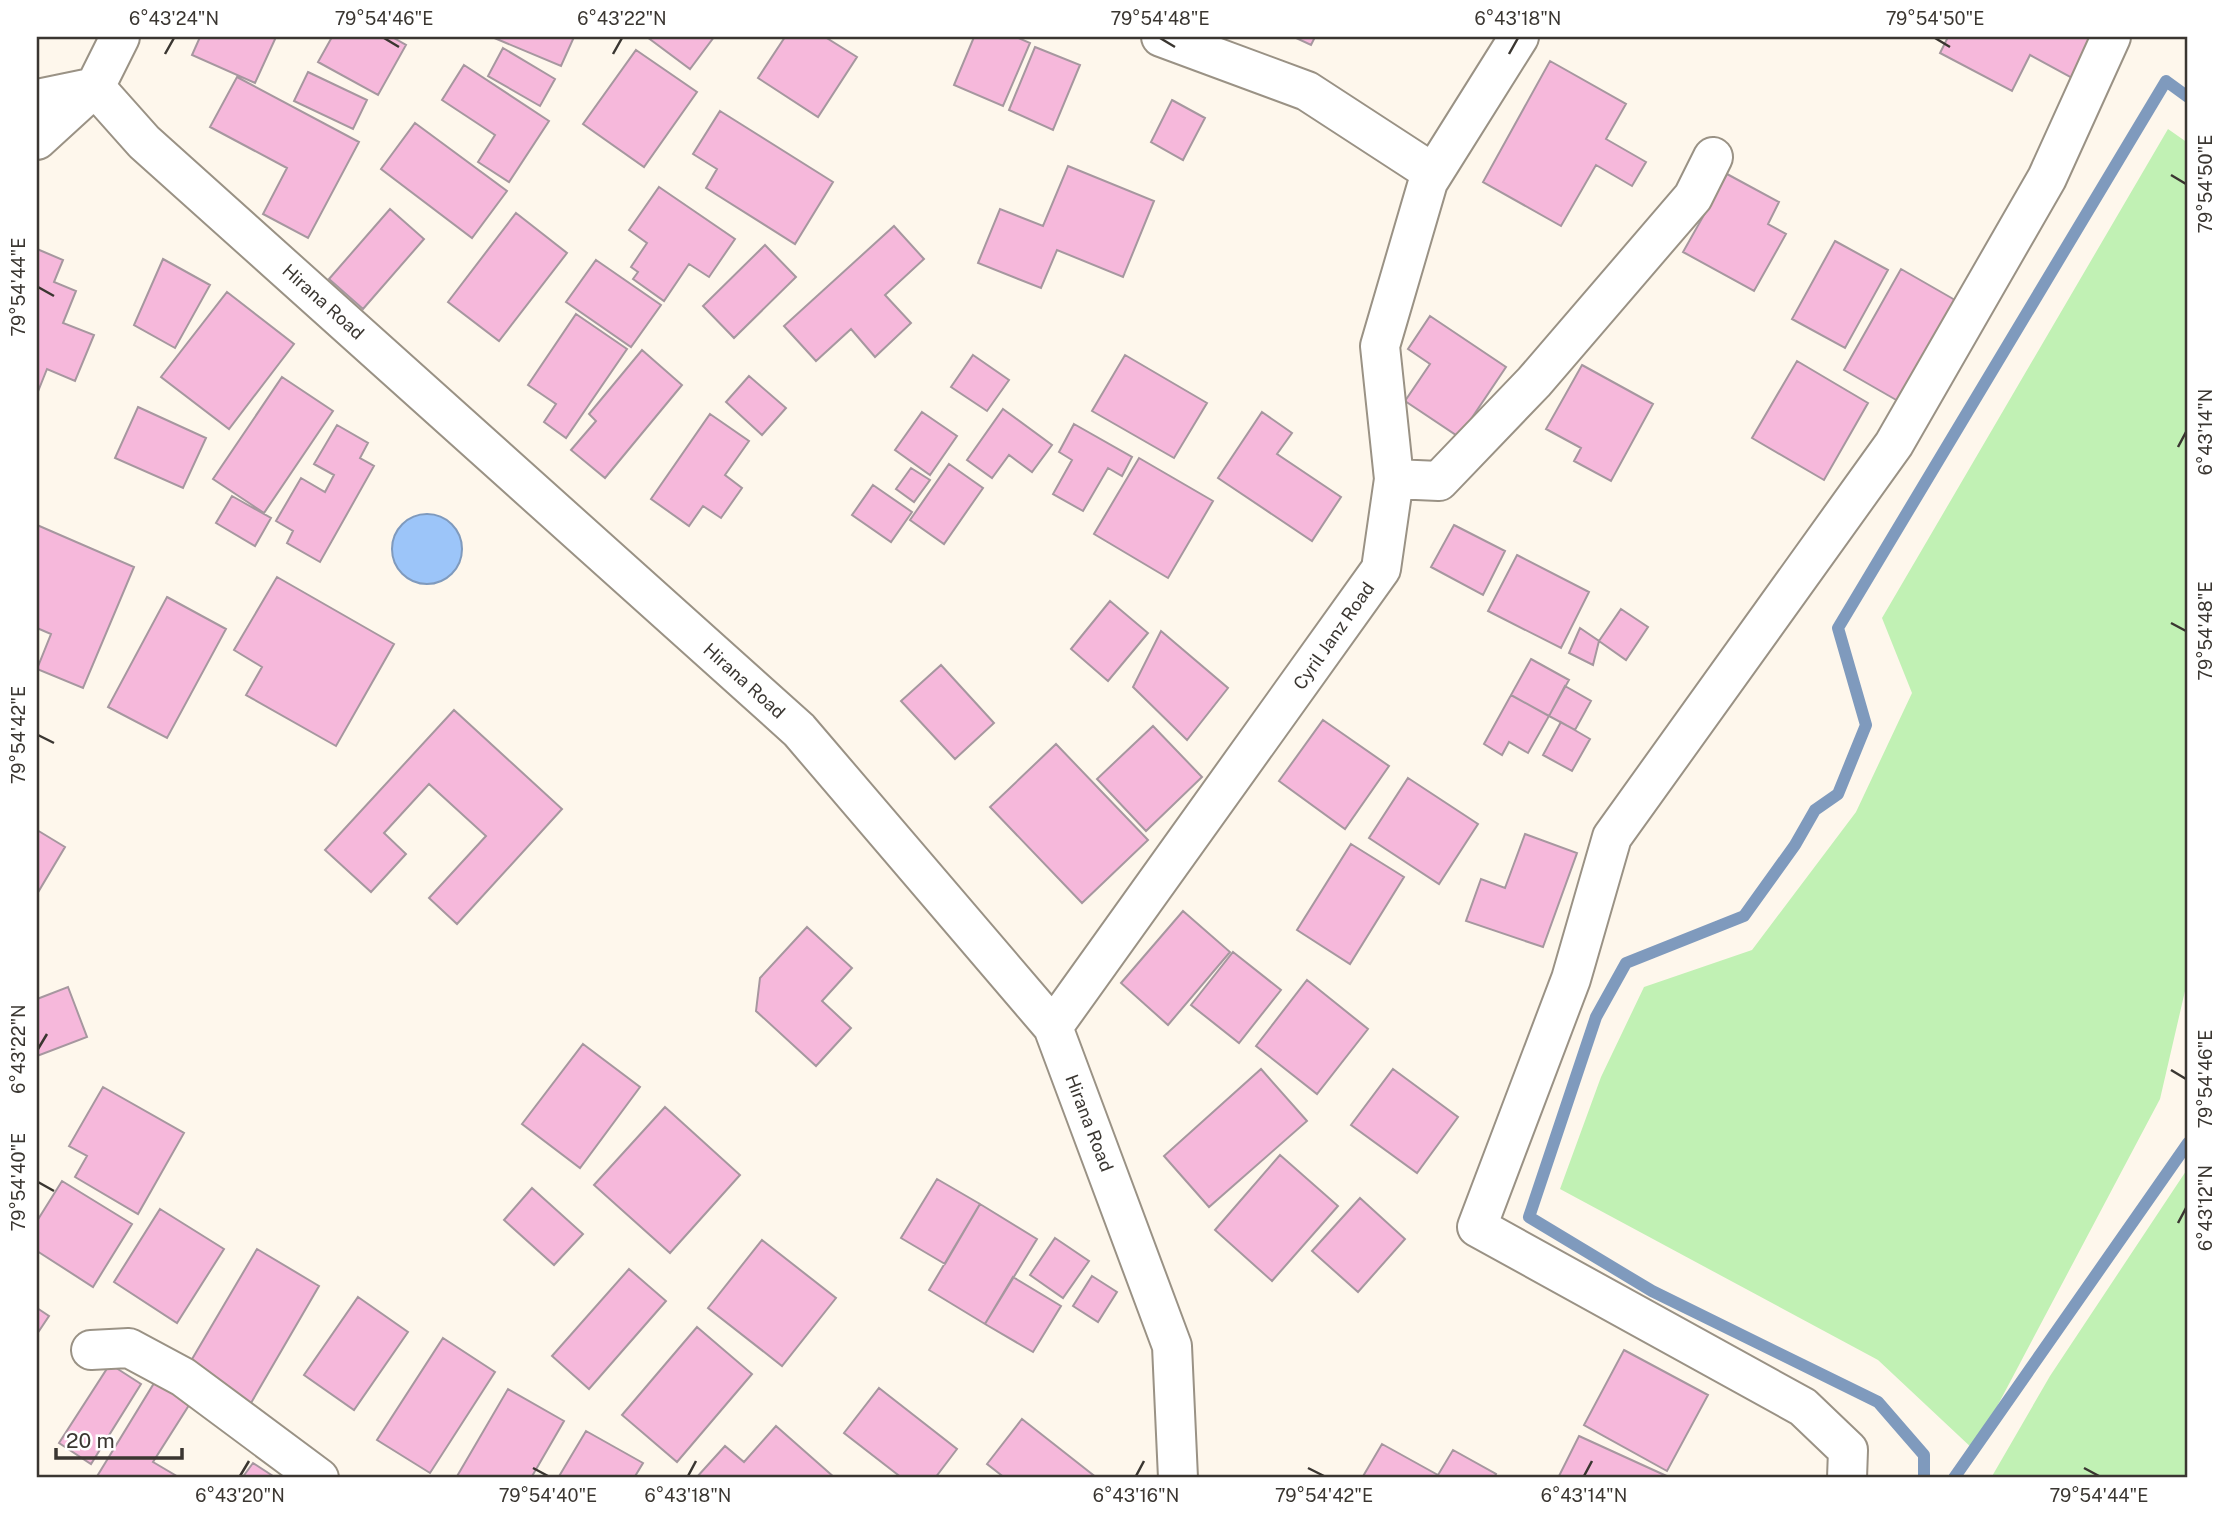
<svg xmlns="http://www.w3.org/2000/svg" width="2225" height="1515" viewBox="0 0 2225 1515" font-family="'Public Sans',sans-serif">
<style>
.green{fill:#c1f1b4}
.water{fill:#9cc5f9;stroke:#7f9abd;stroke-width:2}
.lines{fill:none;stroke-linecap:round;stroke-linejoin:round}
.stream{stroke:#7f9abd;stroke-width:12}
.building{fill:#f6b8db;stroke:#a6979f;stroke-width:2}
.minor-casing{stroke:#9a9285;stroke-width:42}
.minor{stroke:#fff;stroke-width:38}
.ticks{fill:none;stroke:#3a3631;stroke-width:2.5}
.labels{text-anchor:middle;stroke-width:6;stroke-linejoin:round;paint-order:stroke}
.street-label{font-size:18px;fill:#3a3631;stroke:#fff}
.neatline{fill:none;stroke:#3a3631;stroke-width:2.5}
.ticks-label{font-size:18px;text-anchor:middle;fill:#3a3631}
</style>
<rect width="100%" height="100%" fill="#fef7ec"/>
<path class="green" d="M2168 129 2188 143V978L2160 1099 1974 1450 1878 1360 1560 1189 1601 1077 1644 987 1752 950 1856 812 1912 693 1882 618Z
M2188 1168V1478H1991L2050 1376Z"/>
<path class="water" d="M392 549a35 35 0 1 1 70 0a35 35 0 1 1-70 0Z"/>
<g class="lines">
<path class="stream" d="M1924 1478V1455L1878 1402 1652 1291 1529 1217 1596 1017 1626 963 1744 916 1795 845 1815 810 1838 794 1866 725 1838 628 2166 81 2188 97
M1954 1478 2188 1143"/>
</g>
<path class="building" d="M200 37H276L255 83 192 55Z
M332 37H392L406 45 378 95 318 62Z
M492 37H574L561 66Z
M647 37H714L690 69Z
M785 37H825L857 57 818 117 758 78Z
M974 37H1016L1030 43 1003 106 954 85Z
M1294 37H1315L1311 45Z
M1948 37H2094L2072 78 2030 55 2012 91 1940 53Z
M1035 47 1080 65 1053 130 1009 110Z
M503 48 555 79 540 106 488 76Z
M636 50 697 92 644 167 583 124Z
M1550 61 1626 104 1606 139 1646 162 1632 186 1596 165 1561 226 1483 182Z
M464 65 549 121 509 182 478 162 495 135 442 100Z
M308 72 367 100 353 129 294 101Z
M237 77 359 142 308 238 263 214 287 168 210 127Z
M1172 100 1205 118 1183 160 1151 142Z
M720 111 833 182 795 244 706 188 717 169 693 154Z
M415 123 507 191 472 238 381 169Z
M1068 166 1154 201 1123 277 1057 250 1041 288 978 263 1000 209 1043 226Z
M1727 174 1779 202 1768 224 1786 234 1754 291 1683 252Z
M659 187 735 239 709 277 689 264 664 301 633 279 638 272 631 267 647 243 629 230Z
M390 209 424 239 363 309 329 279Z
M516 213 567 253 499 341 448 302Z
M894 226 924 259 885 295 911 323 875 357 851 329 816 361 784 326Z
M1835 241 1888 270 1845 348 1792 319Z
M765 245 796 277 734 338 703 306Z
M37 249 63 260 54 282 76 291 63 323 94 335 75 381 47 369 37 394Z
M163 259 210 285 175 348 134 325Z
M596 260 661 305 631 347 566 302Z
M1901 269 1955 300 1898 401 1844 370Z
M227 292 294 344 229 429 161 377Z
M576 314 627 349 566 438 544 422 556 404 528 385Z
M1430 316 1506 367 1459 437 1405 401 1430 364 1408 349Z
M642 350 682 385 605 478 571 450 596 421 589 414Z
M973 355 1009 380 987 411 951 387Z
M1125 355 1207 403 1174 458 1092 411Z
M1797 361 1868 403 1824 480 1752 438Z
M1582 365 1653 404 1611 481 1574 461 1581 448 1546 429Z
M749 376 786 408 762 435 726 402Z
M282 377 333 411 264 513 213 479Z
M138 407 206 438 183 488 115 458Z
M1003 409 1052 445 1032 472 1009 455 992 478 967 460Z
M922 412 957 436 930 475 895 450Z
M1262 412 1292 433 1277 454 1341 497 1312 541 1218 478Z
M710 414 749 441 725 475 742 488 721 518 703 506 689 526 651 499Z
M1074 424 1132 457 1122 476 1108 468 1083 511 1053 494 1072 460 1059 452Z
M337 425 368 443 360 458 374 466 320 562 287 543 293 531 276 521 301 478 325 492 334 475 314 464Z
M1139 458 1213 501 1168 578 1094 534Z
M949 464 983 488 944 544 910 520Z
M911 468 930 480 914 502 896 489Z
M873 485 912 512 891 542 852 515Z
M232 496 271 518 255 546 216 523Z
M37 525 134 567 83 688 37 669 51 634 37 628Z
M1454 525 1505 551 1483 595 1431 567Z
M1517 555 1589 592 1561 648 1488 611Z
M277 577 394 644 336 746 246 695 262 667 234 650Z
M167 597 226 629 167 738 108 707Z
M1110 601 1148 633 1108 681 1071 649Z
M1621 609 1648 627 1626 660 1599 641Z
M1580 628 1599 641 1593 665 1569 653Z
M1161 631 1228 688 1187 740 1133 687Z
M1531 659 1569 680 1549 716 1511 695Z
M941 665 994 723 955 759 901 701Z
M1565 686 1591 701 1575 730 1549 716Z
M1511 695 1549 716 1528 753 1509 742 1502 755 1484 744Z
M454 710 562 809 457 924 429 898 486 836 429 784 384 833 406 854 371 892 325 850Z
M1323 720 1389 766 1345 829 1279 781Z
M1561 722 1590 739 1572 771 1543 755Z
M1153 726 1202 777 1146 831 1097 779Z
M1056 744 1148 840 1082 903 990 807Z
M1408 778 1478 824 1439 884 1369 838Z
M37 830 65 847 37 894Z
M1525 834 1577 853 1543 947 1466 921 1481 879 1505 888Z
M1351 844 1404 877 1350 964 1297 930Z
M1183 911 1230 952 1168 1025 1121 983Z
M807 927 852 968 822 1001 851 1028 816 1066 756 1011 760 978Z
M1233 952 1281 990 1239 1043 1191 1005Z
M1307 980 1368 1029 1317 1094 1256 1046Z
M68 987 87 1037 37 1056V999Z
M583 1044 640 1087 580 1168 522 1124Z
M1261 1069 1307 1121 1209 1207 1164 1156Z
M1393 1069 1458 1117 1417 1173 1351 1125Z
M103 1087 184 1133 138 1214 75 1177 87 1156 69 1146Z
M665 1107 740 1175 670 1253 594 1185Z
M1280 1155 1338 1206 1272 1281 1215 1230Z
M937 1179 980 1204 945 1264 901 1238Z
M62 1181 132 1224 93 1287 37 1251V1221Z
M532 1188 583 1234 554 1265 504 1220Z
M1360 1198 1405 1239 1358 1292 1312 1251Z
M980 1204 1037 1239 985 1324 929 1290Z
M160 1209 224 1249 177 1323 114 1282Z
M1055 1238 1089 1261 1063 1298 1030 1275Z
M762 1240 836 1298 782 1366 708 1308Z
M257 1249 319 1286 251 1403 188 1366Z
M629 1269 666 1301 589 1389 552 1356Z
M1092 1276 1117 1292 1098 1322 1073 1306Z
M1013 1277 1061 1306 1033 1352 985 1324Z
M358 1297 408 1332 354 1410 304 1375Z
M37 1308 49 1316 37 1334Z
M697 1327 752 1374 677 1462 622 1415Z
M443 1338 495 1372 430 1473 377 1440Z
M1624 1350 1708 1395 1667 1471 1584 1425Z
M110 1364 141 1384 91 1464 59 1443Z
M156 1380 191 1402 153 1462 180 1478H96Z
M879 1388 957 1449 935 1478H902L844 1433Z
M508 1389 564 1421 531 1478H456Z
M1022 1419 1097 1478H1005L987 1464Z
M776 1426 835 1478H696L725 1446 744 1462Z
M586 1431 643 1463 634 1478H558Z
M1579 1436 1671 1478H1558Z
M1382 1444 1438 1475 1453 1450 1496 1474 1494 1478H1362Z
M253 1463 276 1478H242Z"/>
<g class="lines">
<defs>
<path id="minor" d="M120 37 95 87 144 142 799 730 1053 1027 1172 1346 1178 1478
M1161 37 1307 91 1433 173
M37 99 95 87
M37 140 95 87
M1394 479 1439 481 1534 382 1693 197 1713 157
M1053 1027 1381 569 1394 479 1380 346 1428 182 1519 37
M91 1350 129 1348 183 1377 319 1478
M1847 1478 1848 1450 1803 1407 1477 1227 1571 979 1612 837 1894 444 2047 178 2111 37"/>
</defs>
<use href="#minor" class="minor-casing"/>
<use href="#minor" class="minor"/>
</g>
<path class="ticks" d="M384 38 399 47M1160 38 1175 47M1935 38 1950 47M165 54 174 38M613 54 622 38M1509 54 1518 38M2171 175 2186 184M38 287 54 296M2178 447 2186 432M2171 623 2186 631M38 735 54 743M38 1049 47 1034M2171 1070 2186 1079M38 1182 54 1191M2178 1223 2186 1208M533 1468 548 1476M1308 1468 1324 1476M2084 1468 2099 1476M240 1476 249 1461M688 1476 696 1461M1136 1476 1144 1461M1584 1476 1592 1461"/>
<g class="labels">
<g class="street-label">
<text transform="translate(323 302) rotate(42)" y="6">Hirana Road</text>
<text transform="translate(1334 636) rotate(-55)" y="6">Cyril Janz Road</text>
<text transform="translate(744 681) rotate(42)" y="6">Hirana Road</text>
<text transform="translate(1089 1123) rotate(69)" y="6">Hirana Road</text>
</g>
</g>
<rect width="2225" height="1515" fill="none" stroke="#ffffff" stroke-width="77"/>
<path d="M56 1448v10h126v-10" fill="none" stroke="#3a3631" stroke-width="3.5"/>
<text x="66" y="1448" font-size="21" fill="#3a3631" stroke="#ffffff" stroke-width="5" paint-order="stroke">20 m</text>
<rect x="38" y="38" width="2148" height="1438" class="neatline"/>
<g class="ticks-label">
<text x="174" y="25">6°43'24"N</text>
<text x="384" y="25">79°54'46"E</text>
<text x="622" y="25">6°43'22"N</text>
<text x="1160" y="25">79°54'48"E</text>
<text x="1518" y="25">6°43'18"N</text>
<text x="1935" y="25">79°54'50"E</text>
<text transform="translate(2206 184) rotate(-90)" y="6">79°54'50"E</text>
<text transform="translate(19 287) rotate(-90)" y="6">79°54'44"E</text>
<text transform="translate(2206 432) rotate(-90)" y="6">6°43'14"N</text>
<text transform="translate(2206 631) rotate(-90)" y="6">79°54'48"E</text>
<text transform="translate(19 735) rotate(-90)" y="6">79°54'42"E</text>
<text transform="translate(19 1049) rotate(-90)" y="6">6°43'22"N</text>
<text transform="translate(2206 1079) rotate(-90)" y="6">79°54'46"E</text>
<text transform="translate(19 1182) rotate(-90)" y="6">79°54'40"E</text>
<text transform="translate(2206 1208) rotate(-90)" y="6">6°43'12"N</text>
<text x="240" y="1502">6°43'20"N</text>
<text x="548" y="1502">79°54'40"E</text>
<text x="688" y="1502">6°43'18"N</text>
<text x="1136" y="1502">6°43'16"N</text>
<text x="1324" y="1502">79°54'42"E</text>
<text x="1584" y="1502">6°43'14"N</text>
<text x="2099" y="1502">79°54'44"E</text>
</g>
</svg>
